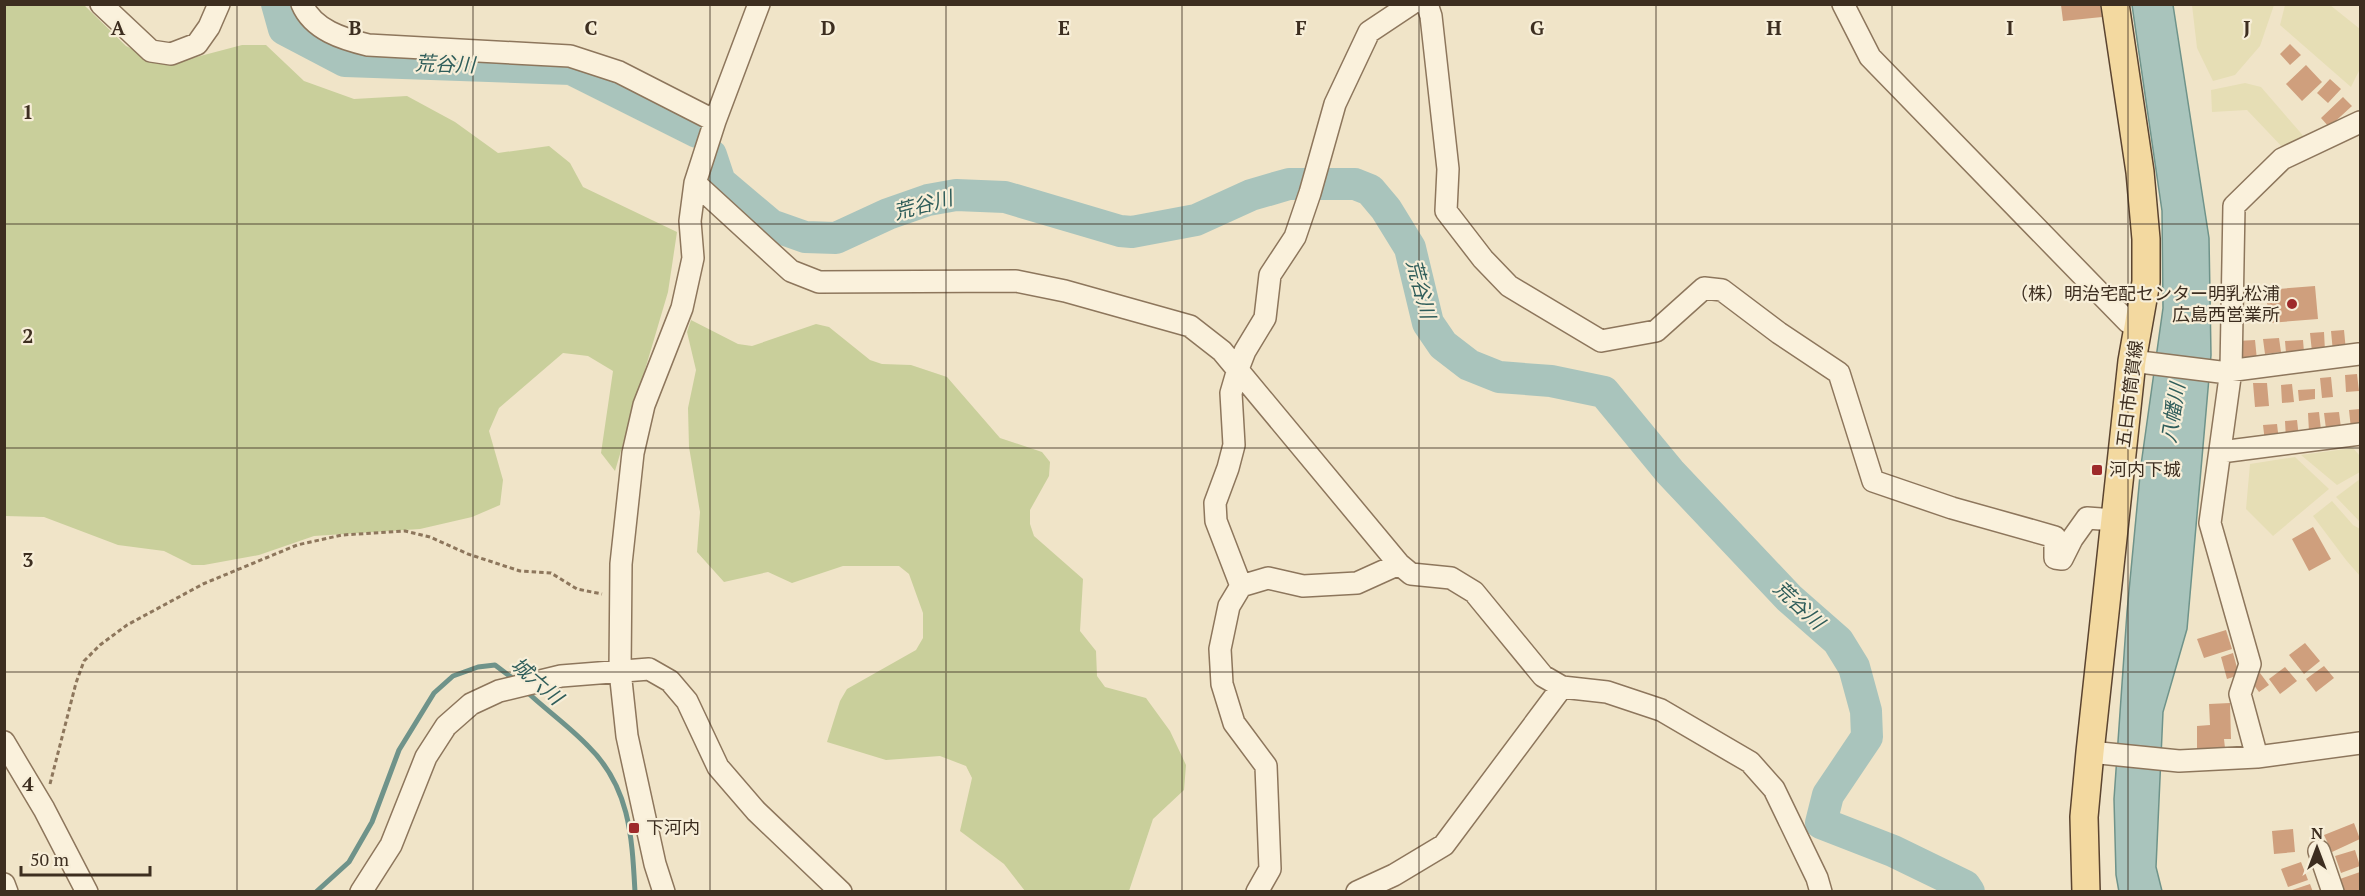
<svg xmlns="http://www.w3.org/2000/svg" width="2365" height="896" viewBox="0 0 2365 896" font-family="'PT Serif','Noto Sans JP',serif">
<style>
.farmland{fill:#e6deb5}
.green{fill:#c9cf9b}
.water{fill:#a9c4bc;stroke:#6f938a;stroke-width:1.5}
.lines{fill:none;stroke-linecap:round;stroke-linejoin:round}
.stream{stroke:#6f938a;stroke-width:5}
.river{stroke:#a9c4bc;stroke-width:32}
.building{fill:#cf9f7d}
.minor-casing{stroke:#8d765c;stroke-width:24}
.major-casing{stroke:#5b4430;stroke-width:30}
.path{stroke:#8d765c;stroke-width:3;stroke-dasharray:4.5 3;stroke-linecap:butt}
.minor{stroke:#faf1dc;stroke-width:21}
.major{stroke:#f3d9a0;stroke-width:27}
.grid{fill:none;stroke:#3d2e20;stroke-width:1.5;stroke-opacity:0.55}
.poi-dot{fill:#9e2a2b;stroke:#f7eed8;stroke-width:2}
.labels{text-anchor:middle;stroke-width:4.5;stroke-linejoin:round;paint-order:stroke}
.poi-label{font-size:18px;fill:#3d2e20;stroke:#f7eed8;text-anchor:start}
.street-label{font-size:18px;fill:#3d2e20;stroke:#f7eed8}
.water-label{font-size:20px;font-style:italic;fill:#2f5d5a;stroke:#f7eed8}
.grid-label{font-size:20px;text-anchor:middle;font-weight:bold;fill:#3d2e20;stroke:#f7eed8;stroke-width:4.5;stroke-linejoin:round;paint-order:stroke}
</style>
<rect width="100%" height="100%" fill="#f0e4c8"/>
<path class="farmland" d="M2192 5H2274L2260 46 2235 75 2213 81 2197 48Z
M2285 5H2330L2360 29V69L2351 87 2280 25Z
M2245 83 2261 87 2306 139 2286 151 2247 110 2212 112 2211 90Z
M2353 448 2360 456V472L2337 485 2301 455Z
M2295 457 2329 489 2273 536 2246 509 2250 464Z
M2360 479V522L2336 497Z
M2332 501 2353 525 2360 529V576L2346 560 2313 516Z"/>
<path class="green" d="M5 5H84L126 46 166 65 242 45H266L304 81 354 99 407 96 455 122 498 153 549 146 570 163 583 187 677 232 668 292 615 471 601 453 613 371 588 356 563 353 499 408 489 431 503 480 500 505 472 517 420 529 314 536 259 555 204 565H192L164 551 118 545 44 517 5 516Z
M691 320 738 344 752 346 816 324 829 327 870 360 882 364 911 365 947 377 1000 438 1042 452 1050 462 1049 476 1030 510V524L1034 536 1083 579 1080 631 1096 651 1097 676 1105 687 1146 698 1170 731 1186 765 1184 790 1153 819 1129 891H1025L1004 864 960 831 972 778 966 766 940 756 886 760 827 742 840 701 847 689 916 650 923 638V613L909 574 899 566H843L792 583 768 572 724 582 697 552 700 512 689 447 688 408 696 370 687 332Z"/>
<path class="water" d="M2132 5H2173L2209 238 2211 355 2187 629 2163 712 2156 867 2162 891 2119 892 2116 875 2114 799 2127 612 2141 465 2163 308 2162 211Z"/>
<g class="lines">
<path class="stream" d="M526 691C546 710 569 726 588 746 630 787 632 837 635 892
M316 892 349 862 372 822 399 750 434 693 453 676 478 667 495 665 515 680"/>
<path class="river" d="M277 4 284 29 345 61 571 69 697 132
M711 155 720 182 771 225 805 237 836 238 888 214 928 200 956 195 1005 197 1120 231 1132 232 1196 220 1251 195 1289 184H1355L1370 190 1386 209 1410 248 1428 323 1443 345 1469 365 1499 377 1551 381 1604 392 1670 472 1789 598 1838 641 1854 667 1866 711 1867 737 1828 795 1821 823 1893 851 1965 886 1969 892"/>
</g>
<path class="building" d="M2061 5H2100L2102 17 2063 21Z
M2290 44 2301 55 2290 65 2280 54Z
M2306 65 2322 82 2302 101 2286 84Z
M2330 79 2341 89 2328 103 2317 93Z
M2343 97 2352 106 2329 127 2321 118Z
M2315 286 2318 319 2269 323 2266 290Z
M2344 330 2346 351 2333 352 2331 331Z
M2324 332 2325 351 2312 352 2310 333Z
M2279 338 2281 352 2265 354 2263 339Z
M2255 340 2257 360 2239 361 2237 341Z
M2303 340 2304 352 2286 353 2285 341Z
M2357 374 2359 391 2346 392 2345 375Z
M2331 377 2333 397 2322 398 2320 378Z
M2253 383H2267L2269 406 2255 407Z
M2292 384 2294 402 2282 403 2281 385Z
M2315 389V399L2299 401 2298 390Z
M2360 409V429H2351L2349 410Z
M2319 412 2321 430 2309 432 2308 413Z
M2339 412 2341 428 2326 429 2324 413Z
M2297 420 2299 438 2286 440 2285 421Z
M2277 424 2279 441 2265 442 2263 425Z
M2313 527 2331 559 2309 571 2292 539Z
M2226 630 2232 649 2204 658 2197 639Z
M2305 643 2320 661 2304 674 2289 655Z
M2233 653 2239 675 2227 679 2221 657Z
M2324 666 2334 678 2316 692 2306 679Z
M2285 667 2297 681 2280 694 2269 679Z
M2260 673 2269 685 2259 692 2250 680Z
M2230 703 2231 739H2224L2225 748 2197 750V726L2210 725 2209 704Z
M2354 823 2360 839 2332 852 2324 835Z
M2293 829 2295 852 2274 854 2272 831Z
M2355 850 2360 866 2341 873 2335 856Z
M2301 862 2308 880 2288 887 2281 869Z
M2360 872V892H2341L2337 880Z
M2310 884 2313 892H2289V891Z"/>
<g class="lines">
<defs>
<path id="minor" d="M101 4 151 51 171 54 197 44 209 27 219 4
M302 4C313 30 343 39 368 45L570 56 619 72 715 121
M1427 4 1431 16 1448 169 1446 211 1483 259 1509 286 1601 341 1656 331 1704 288 1722 290 1779 333 1839 373 1873 481 1952 508 2055 537V558L2062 559 2072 539 2087 518 2115 520
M1843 4 1870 57 2128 322 2139 326
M695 183 791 271 819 282 1016 281 1065 291 1190 326 1222 351 1399 564 1411 574 1451 578 1474 592 1543 676 1562 687 1607 692 1661 710 1750 762 1774 789 1817 878 1821 892
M2132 361 2220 372 2359 354
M2221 452 2360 434
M1241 586 1268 578 1303 586 1357 583 1399 564
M4 742 44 809 87 892
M2090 752 2179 761 2257 757 2360 743
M2257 757 2240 694 2250 664 2210 523 2231 370 2234 206 2282 159 2360 122
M2319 851 2333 892
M4 884 7 892
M361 892 391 845 426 757 446 726 471 704 499 691 561 676 649 669 670 681 687 701 718 767 756 811 841 892
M664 892 655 864 627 736 620 671 621 564 633 453 644 405 682 308 693 258 690 221 695 183 715 121 759 4
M1257 892 1270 869 1266 766 1234 723 1222 684 1220 649 1229 606 1241 586 1216 521 1215 503 1228 468 1234 445 1231 393 1238 369 1245 351 1265 318 1270 275 1295 237 1310 193 1335 104 1369 32 1411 4
M1357 892 1394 875 1444 845 1562 687"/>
<path id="major" d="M2086 892 2084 817 2090 752 2132 361 2146 282V239L2140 172 2115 4"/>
</defs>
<use href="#minor" class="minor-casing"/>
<use href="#major" class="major-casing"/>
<path class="path" d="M50 784 76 683 84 661 100 645 127 625 203 584 297 545 342 535 405 531 430 537 468 554 520 571 551 573 577 589 602 594"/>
<use href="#minor" class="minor"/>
<use href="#major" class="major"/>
</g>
<path class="grid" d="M237 4V892M473 4V892M710 4V892M946 4V892M1182 4V892M1419 4V892M1656 4V892M1892 4V892M2128 4V892M4 224H2360M4 448H2360M4 672H2360"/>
<g class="poi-dot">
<circle cx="2292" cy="304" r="6"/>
<rect x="2091" y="464" width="12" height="12" rx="3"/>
<rect x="628" y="822" width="12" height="12" rx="3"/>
</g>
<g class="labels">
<g class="poi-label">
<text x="2280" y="300" text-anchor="end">（株）明治宅配センター明乳松浦<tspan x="2280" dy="21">広島西営業所</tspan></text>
<text x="2109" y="476">河内下城</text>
<text x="646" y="834">下河内</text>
</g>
<g class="street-label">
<text transform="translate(2130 394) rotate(-83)" y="6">五日市筒賀線</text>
</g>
<g class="water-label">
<text transform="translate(445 64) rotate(2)" y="7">荒谷川</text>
<text transform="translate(923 205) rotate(-15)" y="7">荒谷川</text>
<text transform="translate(1421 289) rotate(75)" y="7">荒谷川</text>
<text transform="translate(2173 413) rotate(-81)" y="7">八幡川</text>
<text transform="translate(1799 605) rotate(43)" y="7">荒谷川</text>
<text transform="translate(537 681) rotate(41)" y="7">城六川</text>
</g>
</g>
<g class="grid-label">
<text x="118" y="35">A</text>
<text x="355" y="35">B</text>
<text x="591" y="35">C</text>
<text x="828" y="35">D</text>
<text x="1064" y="35">E</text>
<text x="1301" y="35">F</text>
<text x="1537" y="35">G</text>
<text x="1774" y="35">H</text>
<text x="2010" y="35">I</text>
<text x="2247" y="35">J</text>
<text x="28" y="119">1</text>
<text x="28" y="343">2</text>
<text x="28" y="567">3</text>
<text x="28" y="791">4</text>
</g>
<rect width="2365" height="896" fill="none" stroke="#3d2e20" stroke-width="12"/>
<g transform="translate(2317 848)" stroke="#f7eed8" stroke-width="4.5" paint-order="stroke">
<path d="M0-4.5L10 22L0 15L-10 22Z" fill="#3d2e20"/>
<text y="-9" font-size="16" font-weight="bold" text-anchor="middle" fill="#3d2e20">N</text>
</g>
<path d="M21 866v9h129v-9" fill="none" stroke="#3d2e20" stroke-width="3"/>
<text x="30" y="866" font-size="18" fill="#3d2e20" stroke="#f7eed8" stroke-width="4.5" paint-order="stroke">50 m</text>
</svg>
